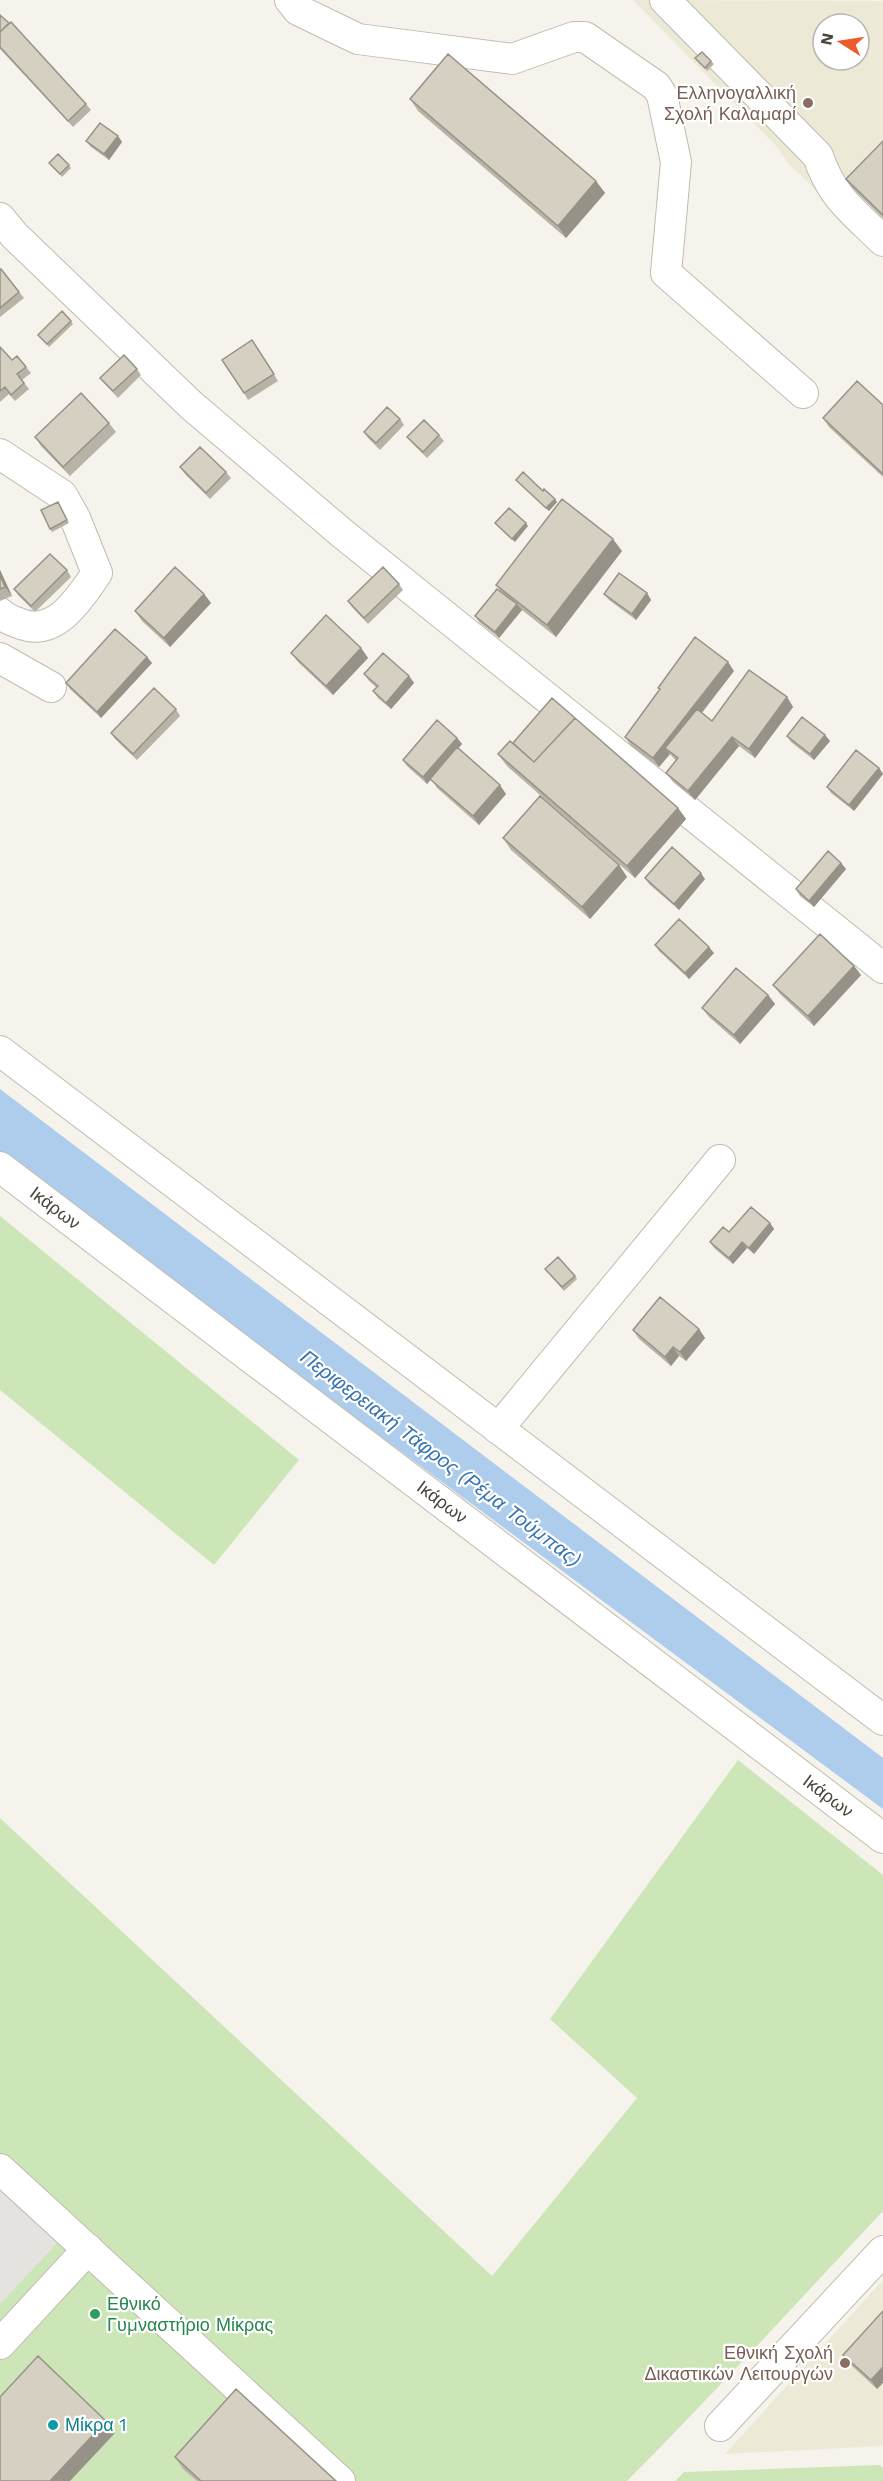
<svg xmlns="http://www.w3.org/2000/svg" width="883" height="2481" viewBox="0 0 883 2481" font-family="'Work Sans',sans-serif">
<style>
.education{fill:#ede9d7;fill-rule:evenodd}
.green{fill:#cde6b8}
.parking{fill:#e5e3e0}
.water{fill:#aecded}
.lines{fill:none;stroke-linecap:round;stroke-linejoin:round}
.minor-casing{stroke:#c1bcaf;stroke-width:32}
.minor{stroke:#fff;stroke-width:30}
.wall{fill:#b8b3a7}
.shaded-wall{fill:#969288}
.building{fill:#d6d0c2;stroke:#969288;stroke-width:1.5}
.education-dot{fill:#8d6e63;stroke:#fff;stroke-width:2}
.leisure-dot{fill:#2e9e5b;stroke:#fff;stroke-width:2}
.culture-dot{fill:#0f9aa8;stroke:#fff;stroke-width:2}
.labels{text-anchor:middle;stroke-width:4.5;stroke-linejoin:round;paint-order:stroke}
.education-label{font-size:18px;fill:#785e54;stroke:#fff;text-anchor:end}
.street-label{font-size:18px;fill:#4a453a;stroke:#fff}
.leisure-label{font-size:18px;fill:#27864d;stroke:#fff;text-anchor:start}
.culture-label{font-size:18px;fill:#0d838f;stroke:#fff;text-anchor:start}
.water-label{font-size:20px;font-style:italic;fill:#3873b1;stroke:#fff}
</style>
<rect width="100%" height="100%" fill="#f5f3ec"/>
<path class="education" d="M633 0 883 1V255L788 163 776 146ZM823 24H859V60H823Z
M883 2280V2446L725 2454Z"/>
<path class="green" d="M0 1216 299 1460 214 1565 0 1390Z
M738 1760 883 1875V2211C798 2301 715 2393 627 2481H0V1818L492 2276 637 2098 550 2019Z
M880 2465 883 2468V2481H675L684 2472Z"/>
<path class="parking" d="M0 2186 59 2241 0 2304Z"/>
<path class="water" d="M0 1089 883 1758V1809L0 1154Z"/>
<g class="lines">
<defs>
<path id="minor" d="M290 0 298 10 358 39 512 59 574 37H585L656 86 662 95 676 162 666 273 803 393
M665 0 818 156C832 198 853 211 883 241
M0 218 14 235 191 405 343 534 883 968
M0 454 62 495 75 518 97 573C80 598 56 637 21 624 13 621 6 619 0 613
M0 658 51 687
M0 1051 883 1720
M0 1167 883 1838
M498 1429 720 1160
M0 2169 340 2481
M0 2344 88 2249
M720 2426 883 2251"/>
</defs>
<use href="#minor" class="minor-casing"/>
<use href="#minor" class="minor"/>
</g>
<path class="wall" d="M0 15 86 104 91 110 73 127 0 49Z
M695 58 711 61 714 64 707 71Z
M410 99 596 181 605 193 566 238 418 111Z
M118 136 122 142 109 160 91 147 86 141Z
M883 141V218L852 188 846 179Z
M49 163 69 165 71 168 62 177Z
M0 269 24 298 0 317Z
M71 321 73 324 49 347 38 335Z
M252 340 278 381 248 400 244 393Z
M0 347 12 360 26 367 31 373 22 380 29 389 15 401 9 394 0 402Z
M137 369 141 375 118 398 105 384 100 378Z
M883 405V477L829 427 823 418Z
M400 419 404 425 380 450 368 438 364 432Z
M109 423 116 432 70 476 41 446 35 437Z
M439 435 444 441 427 458 412 443 407 437Z
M180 467 226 472 231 478 210 499 185 474Z
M516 480 555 499 557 502 549 511Z
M58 502 69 523 52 532 50 529Z
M622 551 556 637 522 610 499 638 479 622 475 616 500 590 496 585Z
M0 570 12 596 0 601Z
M67 570 71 577 35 612 19 596 14 589Z
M399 584 403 590 368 624 352 607 348 601Z
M647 593 651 600 636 620 609 600 604 594Z
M204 594 211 603 170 647 142 621 135 611Z
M361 648 368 658 333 695 298 662 291 653Z
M147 657 152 663 101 718 70 689 66 683Z
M734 671 702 713 712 721 787 697 793 707 755 758 739 746 695 800 673 782 666 773 676 761 670 754 659 767 631 746 625 737 660 690 658 688Z
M364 674 409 676 414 683 391 709 378 698 373 691 377 688 369 681Z
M176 709 180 716 137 760 115 739 111 733Z
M825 735 830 741 814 760 791 742 787 736Z
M457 738 462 744 458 748 506 794 479 825 437 788 431 779 427 784 407 766 403 760Z
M513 743 678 808 686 819 635 878 507 766 498 754Z
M879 768 883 774 854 811 831 793 827 787Z
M503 838 619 865 627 877 590 919 511 850Z
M841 863 846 869 814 907 800 896 796 889Z
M645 878 705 879 679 910 649 884Z
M655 945 714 953 689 979 659 951Z
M854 966 861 975 814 1026 780 994 773 985Z
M768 995 775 1004 740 1044 709 1017 702 1008Z
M770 1223 774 1229 754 1254 747 1248 733 1264 714 1248 710 1242 729 1232Z
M545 1269 575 1276 577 1279 564 1291Z
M699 1329 705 1338 686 1361 679 1356 671 1366 639 1339 633 1330Z
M883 2311 877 2389 850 2364 843 2355Z
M175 2457 336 2481H197L183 2469Z"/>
<path class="shaded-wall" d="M118 136 122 142 109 160 104 154Z
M596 181 605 193 566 238 558 226Z
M555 499 557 502 549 511 546 508Z
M526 523 528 526 515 542 512 539Z
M613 539 622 551 556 637 547 625Z
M0 570 12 596 5 587 0 575Z
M647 593 651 600 636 620 632 614Z
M204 594 211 603 170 647 164 638Z
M517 604 522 610 499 638 495 632Z
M361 648 368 658 333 695 326 686Z
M147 657 152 663 101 718 97 712Z
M728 662 734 671 671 752 665 748 670 754 659 767 653 758Z
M409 676 414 683 391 709 386 703Z
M787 697 793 707 755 758 749 749Z
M825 735 830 741 814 760 810 754Z
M732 737 739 746 695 800 688 791Z
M457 738 462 744 427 784 423 777Z
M879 768 883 774 854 811 849 805Z
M500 785 506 794 479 825 473 816Z
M678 808 686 819 635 878 627 866Z
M841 863 846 869 814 907 809 901Z
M619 865 627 877 590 919 582 907Z
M701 873 705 879 679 910 674 904Z
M709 947 714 953 689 979 685 973Z
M854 966 861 975 814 1026 808 1016Z
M768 995 775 1004 740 1044 734 1035Z
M770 1223 774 1229 754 1254 749 1248Z
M742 1242 747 1248 733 1264 729 1258Z
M699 1329 705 1338 686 1361 680 1352Z
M673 1347 679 1356 671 1366 665 1357Z
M883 2367V2383L877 2389 871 2380Z
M106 2421 115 2433 70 2481H50Z"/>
<path class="building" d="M0 15 9 23 0 32Z
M11 22 86 104 68 121 0 47V32Z
M702 52 711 61 705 68 695 58Z
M448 54 596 181 558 226 410 99Z
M100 123 118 136 104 154 86 141Z
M883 141V215L846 179Z
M58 154 69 165 60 174 49 163Z
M0 269H1L19 292 0 308Z
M62 311 71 321 47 344 38 335Z
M252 340 274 374 244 393 222 360Z
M0 347 12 360 17 356 26 367 17 374 24 383 11 395 5 387 0 391Z
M124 355 137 369 113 391 100 378Z
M857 381 883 405V474L823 418Z
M81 393 109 423 63 467 35 437Z
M387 407 400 419 376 443 364 432Z
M424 420 439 435 423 452 407 437Z
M200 447 226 472 206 493 180 467Z
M523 472 543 491 544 489 555 499 546 508 516 480Z
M562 499 613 539 547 625 496 585Z
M58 502 67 520 50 529 41 510Z
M509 508 526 523 512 539 495 523Z
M50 554 67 570 31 606 14 589Z
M175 567 204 594 164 638 135 611Z
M383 567 399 584 364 618 348 601Z
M619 573 647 593 632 614 604 594Z
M0 575 5 587 0 589Z
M497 589 517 604 495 632 475 616Z
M326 615 361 648 326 686 291 653Z
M115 629 147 657 97 712 66 683Z
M695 637 728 662 653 758 625 737 660 689 658 688Z
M383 653 409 676 386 703 373 691 378 686 364 674Z
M749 670 787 697 749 749 732 737 688 791 666 773 678 758 665 748 697 709 712 721Z
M154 688 176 709 133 754 111 733Z
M552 698 575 718 534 762 513 743Z
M802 717 825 735 810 754 787 736Z
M575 718 678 808 627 866 498 754 510 741 534 762Z
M437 720 457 738 423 777 403 760Z
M457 747 500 785 473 816 430 779Z
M856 750 879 768 849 805 827 787Z
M540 796 619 865 582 907 503 838Z
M672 847 701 873 674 904 645 878Z
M828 851 841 863 809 901 796 889Z
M679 919 709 947 685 973 655 945Z
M820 934 854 966 808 1016 773 985Z
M736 968 768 995 734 1035 702 1008Z
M751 1207 770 1223 749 1248 742 1242 729 1258 710 1242 723 1227 729 1232Z
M558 1257 575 1276 562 1287 545 1269Z
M660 1297 699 1329 680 1352 673 1347 665 1357 633 1330Z
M883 2311V2367L871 2380 843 2355Z
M38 2356 106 2421 50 2481H0V2397Z
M236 2389 336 2481H201L175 2457Z"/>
<g class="education-dot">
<circle cx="808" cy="103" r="6"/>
<circle cx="845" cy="2363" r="6"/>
</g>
<circle class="leisure-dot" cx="95" cy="2314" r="6"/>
<circle class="culture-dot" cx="53" cy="2425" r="6"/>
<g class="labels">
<g class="education-label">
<text x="796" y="99">Ελληνογαλλική<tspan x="796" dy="21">Σχολή Καλαμαρί</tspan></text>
<text x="833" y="2359">Εθνική Σχολή<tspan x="833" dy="21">Δικαστικών Λειτουργών</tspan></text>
</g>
<g class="street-label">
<text transform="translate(55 1208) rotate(37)" y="6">Ικάρων</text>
<text transform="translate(442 1502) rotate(37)" y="6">Ικάρων</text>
<text transform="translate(828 1796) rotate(37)" y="6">Ικάρων</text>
</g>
<g class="leisure-label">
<text x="107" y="2310">Εθνικό<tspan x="107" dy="21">Γυμναστήριο Μίκρας</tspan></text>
</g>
<g class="culture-label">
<text x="65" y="2431">Μίκρα 1</text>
</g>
<g class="water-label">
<text transform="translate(441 1458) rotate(37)" y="7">Περιφερειακή Τάφρος (Ρέμα Τούμπας)</text>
</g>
</g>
<g transform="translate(841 42) rotate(282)"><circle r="28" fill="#ffffff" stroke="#b7b5b0" stroke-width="1.5"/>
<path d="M0-4.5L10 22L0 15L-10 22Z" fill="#ed5a2b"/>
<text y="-9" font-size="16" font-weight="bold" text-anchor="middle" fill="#4a453a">N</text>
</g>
</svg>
